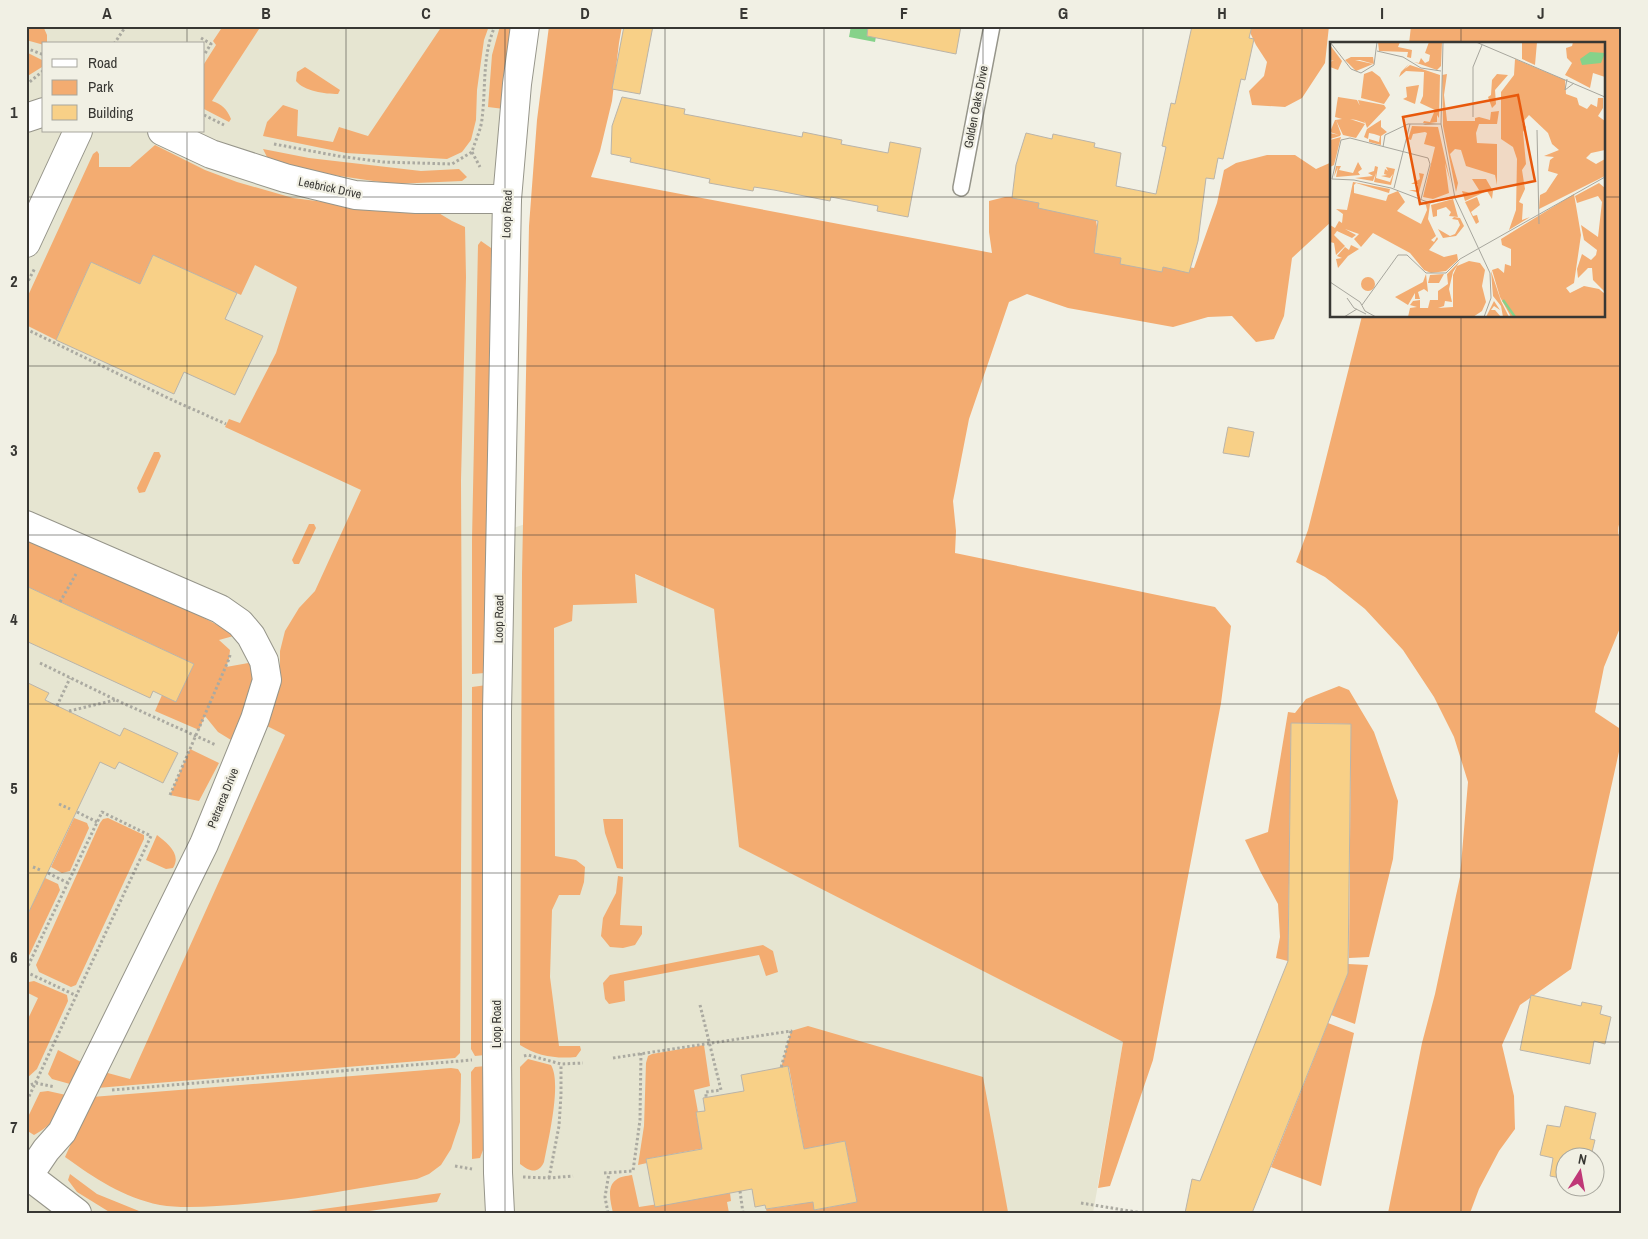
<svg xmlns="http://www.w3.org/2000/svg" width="1648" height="1239" viewBox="0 0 1648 1239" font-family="'Archivo Narrow',sans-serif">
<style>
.built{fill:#e6e5d1;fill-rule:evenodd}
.green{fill:#f3ac71}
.water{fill:#86d28a}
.building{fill:#f8d087;stroke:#bab4a9}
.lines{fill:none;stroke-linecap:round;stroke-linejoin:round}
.service-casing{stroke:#96958a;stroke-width:18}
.minor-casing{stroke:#96958a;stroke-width:30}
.tertiary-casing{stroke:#96958a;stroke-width:30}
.path{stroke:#abaaa1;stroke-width:3;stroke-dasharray:2.5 2.5;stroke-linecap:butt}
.service{stroke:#fff;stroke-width:15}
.minor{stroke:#fff;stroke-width:28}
.tertiary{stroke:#fff;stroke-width:28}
.grid{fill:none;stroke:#383733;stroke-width:1;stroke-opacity:0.55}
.labels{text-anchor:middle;stroke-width:4.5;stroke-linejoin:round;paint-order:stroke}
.street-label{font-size:12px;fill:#383733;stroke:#f1f0e4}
.inset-river{fill:none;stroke:#86d28a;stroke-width:2.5}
.inset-road{fill:none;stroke:#a7a69d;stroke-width:1}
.view{fill:#e8590c;fill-opacity:0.15;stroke:#e8590c;stroke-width:2.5}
.inset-edge{fill:none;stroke:#383733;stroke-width:2.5}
.neatline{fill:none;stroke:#383733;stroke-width:2}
.grid-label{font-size:16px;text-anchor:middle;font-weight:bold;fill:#383733}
</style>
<rect width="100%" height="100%" fill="#f1f0e4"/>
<path class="built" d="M26 26H525L501 532 549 516 634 574 714 608 740 847 1123 1042 1093 1213H26ZM44 44H204V131H44Z"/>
<path class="green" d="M26 26H43L47 35V44L44 45 26 40Z
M223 26H261L212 101C222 104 227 109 231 119L229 122 204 109V64L216 45 213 41Z
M442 26H489L484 40 477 90 476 120 471 140 462 152 447 159 346 153 263 136 267 122 283 105 298 110 297 136 333 142 339 127 368 136Z
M500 26H514L504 109 488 107 492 55Z
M549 26H622L619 43 612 101 600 151 591 177 992 253 989 232V201L1005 197 1049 196 1094 209 1102 255 1128 256 1194 268 1217 203 1224 170 1236 163 1267 155H1295L1316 169 1332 162V221L1292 258 1284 316 1274 339 1256 342 1232 316 1208 317 1173 327 1068 308 1027 294 1009 302 969 419 953 501 956 531 955 553 1215 607 1231 626 1221 703 1153 1060 1110 1186 1098 1188 1123 1042 739 847 714 609 635 574 637 603 573 605 572 621 554 628 555 856 576 860 585 867 584 882 580 895H559L552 910 550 977 559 1046H580L581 1050 576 1057C556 1059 537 1056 520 1045L522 574 529 226 537 120Z
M1247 26H1329L1325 63 1302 98 1285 107 1252 105 1249 91 1264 76 1267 62 1256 45Z
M1411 26H1622V519C1616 526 1618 537 1622 545V616L1620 628 1604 667 1595 712 1622 730V738L1571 969 1520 1005 1502 1045 1514 1096 1515 1129 1499 1151 1479 1189 1470 1213H1388L1422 1043 1435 994 1460 877 1468 782 1454 737 1434 697 1403 650 1365 609 1325 577 1296 562 1308 530 1362 316H1604V44H1409Z
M26 52 42 60 43 64 42 67 26 77Z
M305 67 340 90 338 94C325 94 304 91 296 81L297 72Z
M155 145 205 170 237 182 293 198 363 207 437 212 452 221 465 227 466 277 461 480 462 694 460 1053 455 1058 97 1088 104 1072 130 1079 285 735 265 725 276 690 280 671V651L285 631 299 608 315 591 361 490 225 427 229 419 240 423 276 353 297 287 255 265 241 295 153 255 140 284 91 262 56 340 26 325V300L93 154 97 151 99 154V167H130Z
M263 149 309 158 421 171 459 169 467 177 462 181 394 184 285 168 268 159Z
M481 241 491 248 490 409 486 554 485 673 472 674V540L478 245Z
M154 452H159L161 456 145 492 139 493 137 488Z
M309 524H314L316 528 299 564H294L292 560Z
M26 535 169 600 237 635 219 640 230 650 229 659 226 667 254 662 252 694 231 740 218 732 205 716 199 730 155 711 162 695 176 701 194 664 26 586Z
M487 685 485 1055 475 1056 471 1049 472 687Z
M1339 686 1349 690 1374 732 1398 801 1393 859 1369 957 1349 958 1351 724 1291 723 1288 961 1276 958 1280 937 1278 904 1260 871 1245 840 1268 832 1288 712 1295 713 1306 699Z
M190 749 219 763 199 801 170 795Z
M74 818 87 823 89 828 70 871 62 873 51 867Z
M108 818 144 835V839L76 985 71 987 39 972 36 965 100 823 103 819Z
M603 819H623V869L617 868 605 833Z
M157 835C167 843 182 854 173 868L166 869 146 860Z
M618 876 623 877 620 925 642 926V934L635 945 623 948 610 947 601 936 603 918 616 893Z
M45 878 58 884 60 890 26 962V918Z
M763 945 773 951 778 972 766 976 759 955 624 981 625 1001 609 1004 605 999 603 983 610 975Z
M1348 964 1368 965 1355 1024 1331 1015 1348 973Z
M34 981 67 995 68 1001 37 1069 26 1079V1023L38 998 26 992V987L29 982Z
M1328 1023 1354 1033 1321 1186 1271 1167Z
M808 1026 983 1077 1008 1212 1040 1211V1213H767L766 1209 795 1205 811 1192 815 1210 857 1202 845 1141 804 1149 789 1067 781 1068 791 1031Z
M704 1045 710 1086 694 1090 698 1112 696 1113 701 1139 705 1148 646 1159 647 1163 638 1165 644 1126 646 1063 648 1056 652 1054Z
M58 1050 81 1062 70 1084 52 1079 48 1074Z
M528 1059 551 1065C562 1083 548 1141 544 1162 538 1175 529 1171 520 1164V1067Z
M486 1066V1142L480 1158 472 1159 471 1072 475 1067Z
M451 1068 458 1069 461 1074 460 1122 451 1149 441 1165 429 1174 417 1179C351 1189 284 1203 217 1206 198 1207 178 1208 160 1205 122 1197 96 1179 65 1157L92 1097Z
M48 1091 66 1095C57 1116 54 1124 34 1135L26 1130V1121L40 1092Z
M70 1174 97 1194 139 1211 148 1213H111L77 1192 68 1180Z
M632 1175 639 1207 730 1193 731 1201 727 1202 729 1213H613C611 1203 606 1187 616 1180 620 1176 627 1176 632 1175Z
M441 1193 437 1202 354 1213H293Z"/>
<path class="water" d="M851 26H878L875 42 849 37Z"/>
<path class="building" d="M624 26H653L640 94 612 89Z
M868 26H961L956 54 867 36Z
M1192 26H1252L1249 38 1254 39 1245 80 1241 79 1223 159 1218 158 1214 179 1206 178 1198 241 1189 273 1163 267 1162 272 1120 264 1121 258 1094 253 1098 221 1038 208 1039 203 1012 198 1016 165 1026 133 1052 139 1053 134 1095 143 1094 147 1121 153 1116 186 1156 194 1166 147 1162 146 1171 103 1175 104Z
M622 97 685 109 684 114 705 118 802 137 803 132 842 140 841 144 888 153 890 142 921 148 908 217 877 211 878 206 831 197 830 201 774 190 754 187 753 191 709 183 710 179 630 162 631 158 611 154 612 126Z
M153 255 237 293 225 319 263 336 235 395 184 372 174 394 56 340 91 262 140 284Z
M1228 427 1254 432 1249 457 1223 453Z
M26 586 194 664 176 702 153 691 150 698 26 641Z
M26 682 49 693 45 700 120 736 124 728 178 753 163 783 119 762 115 769 100 762 26 918Z
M1291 723 1351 724 1348 973 1252 1213H1185L1192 1179 1200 1181 1288 961Z
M1531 995 1581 1006 1582 1002 1602 1006 1600 1014 1611 1017 1605 1044 1594 1041 1590 1064 1520 1050Z
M788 1066 804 1149 845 1141 857 1202 814 1210 813 1202 766 1209 765 1205 755 1207 752 1189 655 1207 646 1159 702 1149 696 1112 705 1111 703 1098 744 1091 741 1075Z
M1565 1106 1596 1113 1590 1139 1595 1140 1591 1156H1566V1179L1550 1176 1553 1158 1540 1155 1547 1125 1560 1127Z"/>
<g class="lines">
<defs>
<path id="service" d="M961 188 992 26"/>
<path id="minor" d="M26 118 44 112
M162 131 211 154 285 178 355 195 416 199H507
M26 243 78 131
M26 525 220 609 240 623 251 636 264 661 267 680 255 719 204 844 62 1132 46 1150 29 1175
M26 1174 77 1213"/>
<path id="tertiary" d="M500 1213 498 1173 497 1058V712L507 199 517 84 525 26"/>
</defs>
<use href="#service" class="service-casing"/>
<use href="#minor" class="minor-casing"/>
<use href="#tertiary" class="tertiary-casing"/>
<path class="path" d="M201 38 211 44 204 55
M114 44 126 26
M26 48 44 55
M26 85 44 70
M204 115 224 125
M274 144 338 156 383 162 452 164 472 152C475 141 481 130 482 119 486 88 482 55 495 26
M472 152 480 167
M26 285 35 268
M26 329 170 399 226 424
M60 602 76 574
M40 663 116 700 216 745
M57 706 70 678
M69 711 115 700
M170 795 229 659 230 655
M59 804 70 809
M77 812 97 822
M33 867 40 870
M48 873 68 883
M26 970 102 812 151 836 26 1103
M26 972 77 996
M700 1005 721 1090 706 1092V1097
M524 1056 528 1055 561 1064 583 1063
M613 1058 791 1031 781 1068
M26 1086 36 1083 55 1087
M112 1090 472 1060
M455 1166 472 1169
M604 1173 633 1171 640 1120 641 1052
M523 1177 549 1178 573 1176
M549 1178 559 1126 561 1095V1064
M740 1191 743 1213
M1081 1203 1142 1213
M608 1213 605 1197 609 1173"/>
<use href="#service" class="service"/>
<use href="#minor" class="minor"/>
<use href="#tertiary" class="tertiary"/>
</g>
<path class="grid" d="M187 26V44M346 26V1213M505 26V1213M665 26V1213M824 26V1213M983 26V1213M1143 26V1213M1302 26V1213M1461 26V44M187 131V1213M26 197H1332M1604 197H1622M1461 316V1213M26 366H1622M26 535H1622M26 704H1622M26 873H1622M26 1042H1622"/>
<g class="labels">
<g class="street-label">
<text transform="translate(976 107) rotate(-79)" y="4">Golden Oaks Drive</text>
<text transform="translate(330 188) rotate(12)" y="4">Leebrick Drive</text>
<text transform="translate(507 214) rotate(-88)" y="4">Loop Road</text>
<text transform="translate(499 619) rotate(-89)" y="4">Loop Road</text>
<text transform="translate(223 798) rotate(-68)" y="4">Petrarca Drive</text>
<text transform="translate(497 1024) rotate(-90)" y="4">Loop Road</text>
</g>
</g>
<g transform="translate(1330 42)">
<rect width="275" height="275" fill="#f1f0e4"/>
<path d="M48 0H70L68 5 82 8 81 16 77 15 78 10 49 9ZM99 0H112L111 24 107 28 84 20 89 21 91 16 95 21 99 19 100 13 95 11ZM192 0H207L205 23 192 17ZM243 0H275V35L263 31 260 46 235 33 242 21 237 16 236 6 242 4ZM0 3 12 19 8 28 0 25V20L4 18 0 19ZM21 15H43L44 22 30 18H25L43 22 26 29 15 18ZM185 17 235 38 236 52 247 56 249 63 257 67 261 62 267 65 268 56H273V66L268 74 275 79V108L261 111 256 116 266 122 275 117V134L209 167 210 153 216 150 228 132 218 129 220 118 224 115 214 114 229 108 222 102 218 91 199 73 192 81 196 85 193 90 196 122 192 128 195 147 189 160 193 162 192 178 200 175 179 188 186 168 187 117 183 105 171 97V50L184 33ZM79 22 75 27 80 23 110 33 109 76 107 73V80L100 81 108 82 95 83 93 82H98L93 81 94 79 100 80 105 68 90 61 93 54 94 30 76 29 69 35 71 30ZM42 29 50 35 60 53 54 62 31 56 34 32ZM117 32 114 53 117 79H145V76L149 75 160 78 161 70 169 69 167 82H149L146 91 147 101 167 102V143L165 133 136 124 131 108 125 107 120 112 128 141 126 150 113 84 112 33ZM167 32 178 33 165 48 166 62 162 66 158 55 161 53 162 38ZM89 43 85 62 73 57 77 55 76 45ZM8 55 27 58 33 70 35 81 26 78 20 77 35 82 26 96 13 93 6 78 11 92 10 94 0 97V91L9 93 0 90 5 78 12 77 5 75 7 61 12 59 7 61ZM28 58 54 63 56 66 37 86ZM51 78V85L57 90 51 94V103L39 100V97L49 100 50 94 44 92 39 91 38 97 34 95 37 87ZM82 84 108 85 121 142 115 121 119 151 103 157 93 155 105 105 94 102 97 91 95 90 83 92 81 98 78 97ZM11 95 4 123 0 125V98ZM28 120 32 127 28 130 30 133 6 135 8 125 4 135 6 124H19H11L9 128 23 131ZM45 124 48 125 46 136 60 140 63 132 60 136 51 134 57 133 54 132 55 127 58 129 56 125 65 127 61 143 44 140 46 131 43 139 25 136 43 134 38 131 44 129ZM89 131 94 132 88 154 86 153 88 152 89 151 79 148H88V142H81L90 137ZM142 137H156L163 149 162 157 157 149 135 159 132 149 141 151 149 148ZM23 140 60 147 59 151 26 141 24 143V151L56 159 58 153 68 149 75 160 67 169 91 182 97 168 96 163 90 160 100 162 98 177 106 194 101 198 104 200 107 195 108 197 99 208 114 215 127 212 128 218 116 229 101 231 94 228 80 211 43 191 31 205 24 197 29 192 15 187 26 193 22 196 7 189 4 193 15 204 6 213 4 201 0 200V183L5 186 9 179 12 181 13 172 6 167 17 168ZM269 141 275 146V250L263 238 262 226H258L248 236 247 227 252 212 261 218 266 213 267 208 254 198 251 183 268 195 272 160 268 154 247 161 245 154ZM244 152 251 193 244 241 236 246 240 251 254 244 269 247 275 252V275H181L170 255 162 228 168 226 174 231 175 222 181 224V207L172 203 171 197ZM147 155 150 163 141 170 143 174 147 173 149 180 146 182 135 160ZM123 157 128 175 119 174 121 170 116 165 107 168V174L103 175 101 163ZM124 175 130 176 134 184 126 194 113 196 108 187 120 194 125 192 130 183 128 178 122 177ZM21 203 29 207 18 214 8 226 6 217 12 216 7 214 15 205 19 208ZM130 219 123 230 119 247 122 260 115 259 114 264 108 266 123 265V233L127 224 139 219 150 221 155 228 152 244 156 260 152 269 143 275H78L80 266 87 265 80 263 83 259 90 258V266H98L100 258H108V249L118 242 117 232ZM161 229 171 259 179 275H173L171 264 163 254ZM96 232 98 250 94 247 88 250 90 257H85V251L78 263 65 255 93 240ZM114 232 109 241H98L100 233ZM31 242a7 7 0 1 1 14 0a7 7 0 1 1-14 0ZM164 259 170 268 164 264 161 268H165L171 275H156Z" fill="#f3ac71"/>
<path d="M260 10 275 11 271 21 252 23 250 17Z" fill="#86d28a"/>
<path class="inset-river" d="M173 258 185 275"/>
<path class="inset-road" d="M0 0 21 27 31 31 44 23 47 0M113 0 111 82 125 156 160 231 161 256 154 275M146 0 275 55M47 9 73 15 91 26 111 29M237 37 235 48 244 41M143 75V25L152 3M207 88 209 182M53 105 55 93 78 82H111M64 146 80 82M91 157 100 122 98 116 20 96 11 98 2 137 24 138 61 146 100 161 124 154M0 240 30 260 35 269 46 275M17 256 24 266 36 272M32 263 68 213H77L96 231H116L130 217 275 135M14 275 27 267"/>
<path class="view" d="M188 53 205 139 90 162 73 75Z"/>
<rect width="275" height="275" class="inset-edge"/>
</g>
<rect width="1648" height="1239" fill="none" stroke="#f1f0e4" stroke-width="55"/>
<rect x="42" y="42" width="162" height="90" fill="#f1f0e4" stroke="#a7a69d"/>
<rect x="52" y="59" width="25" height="8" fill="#ffffff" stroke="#a7a69d"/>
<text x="88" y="68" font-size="15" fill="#383733">Road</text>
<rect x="52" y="80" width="25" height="15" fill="#f3ac71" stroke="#a7a69d"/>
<text x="88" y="92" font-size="15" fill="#383733">Park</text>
<rect x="52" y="105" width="25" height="15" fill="#f8d087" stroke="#a7a69d"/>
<text x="88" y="118" font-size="15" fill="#383733">Building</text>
<g transform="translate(1580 1172) rotate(11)"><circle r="24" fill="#f1f0e4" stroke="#a7a69d"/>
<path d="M0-4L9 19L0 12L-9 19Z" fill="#bf3877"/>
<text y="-8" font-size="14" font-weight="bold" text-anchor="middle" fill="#383733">N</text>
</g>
<rect x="28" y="28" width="1592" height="1184" class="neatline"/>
<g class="grid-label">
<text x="107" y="19">A</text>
<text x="266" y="19">B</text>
<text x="426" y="19">C</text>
<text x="585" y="19">D</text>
<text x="744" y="19">E</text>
<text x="904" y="19">F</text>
<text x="1063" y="19">G</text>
<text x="1222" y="19">H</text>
<text x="1382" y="19">I</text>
<text x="1541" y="19">J</text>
<text x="14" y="118">1</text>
<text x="14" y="287">2</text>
<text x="14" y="456">3</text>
<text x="14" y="625">4</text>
<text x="14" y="794">5</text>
<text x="14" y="963">6</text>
<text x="14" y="1133">7</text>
</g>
</svg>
